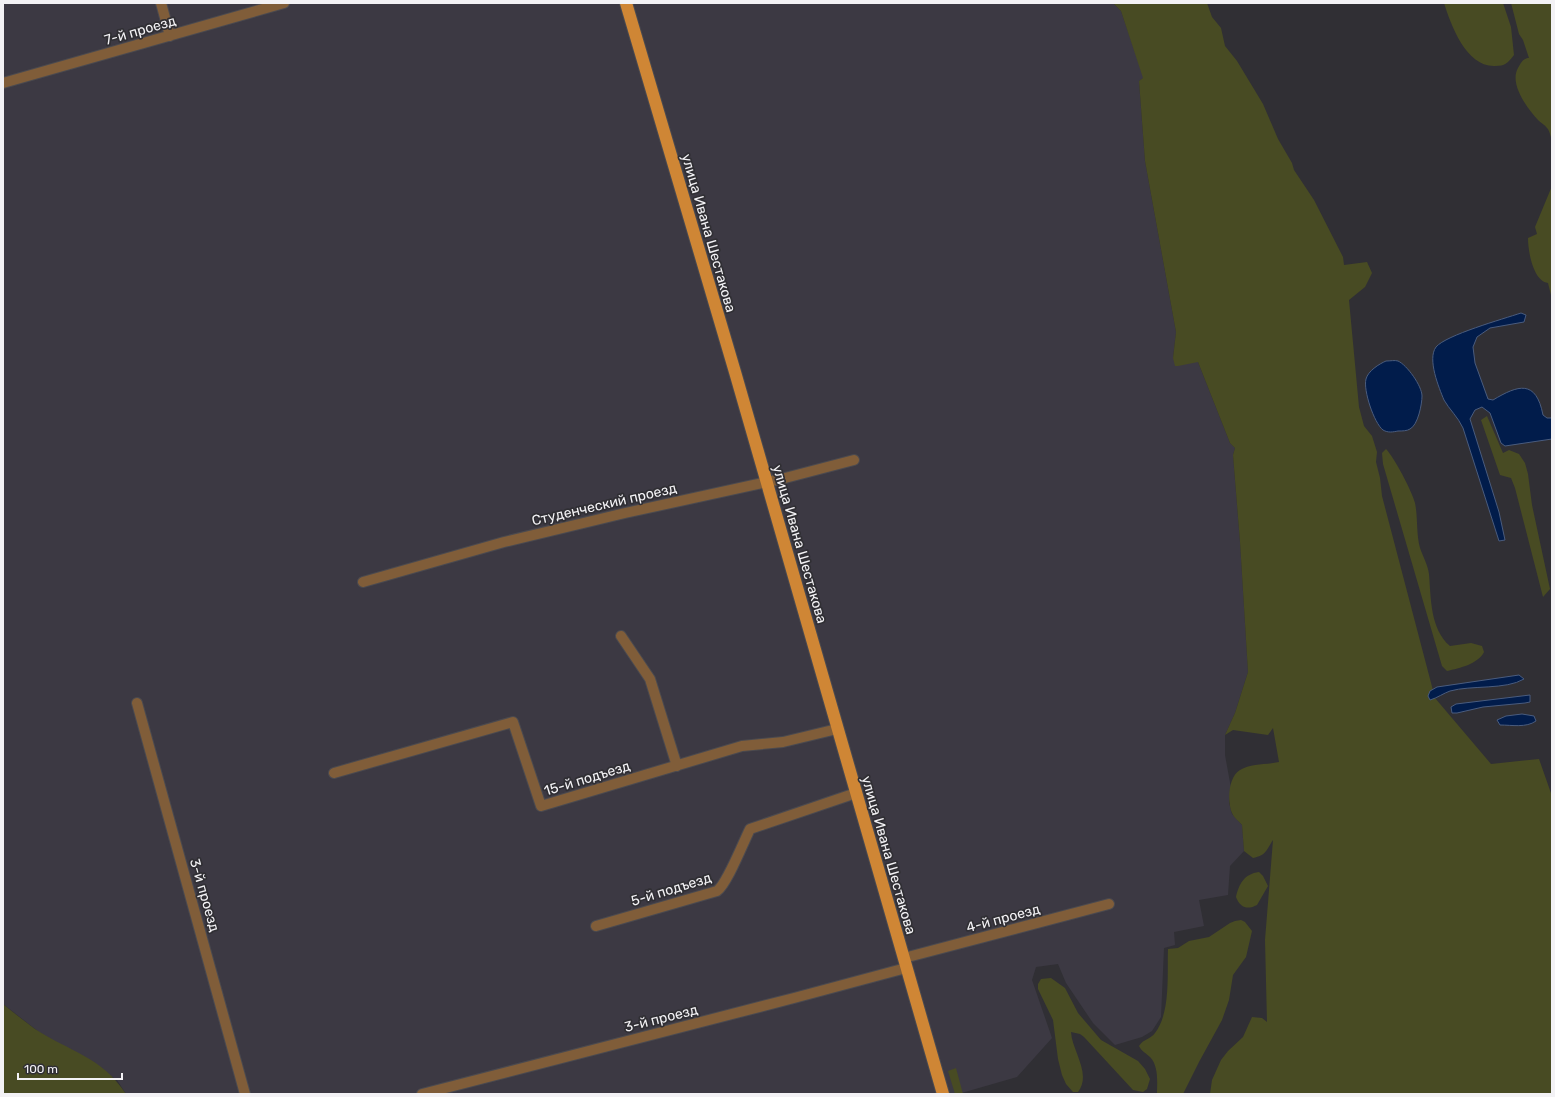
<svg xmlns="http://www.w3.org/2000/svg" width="1555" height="1097" viewBox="0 0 1555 1097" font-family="Rubik,sans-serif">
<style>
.built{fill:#3c3943}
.green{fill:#484b23}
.water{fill:#011c4b;stroke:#4a5c7e}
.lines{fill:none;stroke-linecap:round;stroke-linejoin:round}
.minor-casing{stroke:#4b4a4f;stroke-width:12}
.major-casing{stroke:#4b4a4f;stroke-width:14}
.minor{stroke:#805d39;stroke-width:10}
.major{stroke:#cf8635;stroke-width:12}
.labels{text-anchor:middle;stroke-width:3.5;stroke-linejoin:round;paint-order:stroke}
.street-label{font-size:14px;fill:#f3f2f5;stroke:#302f34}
</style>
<rect width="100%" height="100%" fill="#302f34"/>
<path class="built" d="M3 3H1113L1121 11 1144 78 1139 81 1145 161 1176 332 1173 358 1198 362 1230 443 1235 448 1233 455 1240 542 1248 672 1235 713 1225 735V755L1231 788 1229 803 1232 814 1242 825 1244 851 1230 866 1228 895 1199 900 1204 926 1174 932 1175 945 1164 948 1161 1017 1152 1031 1142 1037 1115 1045 1093 1023 1066 983 1058 964 1036 967 1032 980 1052 1038 1017 1077 958 1094H126L117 1080 39 1032 3 1004Z"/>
<path class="green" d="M1113 3H1207L1212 17 1221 28 1225 46 1237 61 1263 104 1278 139 1292 163 1294 170 1314 200 1343 257 1344 265 1367 262 1372 273 1365 287 1349 300 1359 407 1364 426 1372 436 1377 452 1376 462 1380 478 1382 496 1435 698 1491 764 1539 759 1552 796V1094H1210L1212 1080 1221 1060 1228 1051 1243 1037 1252 1017 1262 1018 1267 1022 1265 940 1273 840C1266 850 1267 855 1253 858L1244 851 1242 825C1239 821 1234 818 1232 813 1227 802 1228 777 1240 770 1251 763 1266 765 1279 762L1273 728 1268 735 1233 730 1225 735 1235 713 1248 672 1240 542 1233 455 1235 448 1230 443 1198 362 1178 366H1175L1173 358 1176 332 1145 161 1139 81 1143 78 1121 11Z
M1444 3H1503L1511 27 1514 55C1508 63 1505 66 1495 66 1466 67 1451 25 1444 3Z
M1511 3H1552V142C1551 138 1550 131 1547 128 1545 125 1540 122 1538 120 1527 108 1509 84 1518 68 1521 63 1523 58 1529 58L1523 40 1519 34Z
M1552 186V299L1548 283C1533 281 1528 251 1528 238L1537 234 1535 227Z
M1487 416 1503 453 1509 450 1519 454 1525 463 1528 474 1532 505 1550 589 1543 597 1515 488 1511 478 1500 475 1481 420Z
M1386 449C1394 457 1412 491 1415 503 1418 517 1416 533 1420 548 1423 557 1428 565 1429 574 1431 598 1430 629 1450 646L1471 643 1482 646 1484 652C1478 664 1460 668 1447 671L1442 666 1383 464 1382 453Z
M1259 872 1263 876 1268 886 1257 905C1248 910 1240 908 1236 897 1239 884 1244 874 1259 872Z
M1241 920 1245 922 1252 931 1246 957 1233 975 1229 1000 1222 1020 1199 1062 1183 1094H1157C1157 1083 1159 1066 1150 1057 1146 1053 1142 1052 1139 1046 1143 1039 1151 1039 1155 1033 1171 1012 1167 974 1168 949L1178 948 1189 941 1209 937 1230 923 1235 921Z
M1051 978 1065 988 1078 1013 1101 1040 1138 1061 1145 1069 1150 1079 1147 1089 1143 1092 1133 1090 1084 1037 1080 1034 1071 1032C1072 1051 1092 1074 1078 1092H1073L1066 1084 1062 1075 1058 1059 1053 1020 1038 989V984L1041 979Z
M3 1004C13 1012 24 1021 35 1029 70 1052 101 1056 126 1094H3Z
M956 1068 963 1094H955L948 1071Z"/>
<path class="water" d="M1521 313 1526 315 1524 322 1490 328 1477 337 1473 347 1475 363 1488 399 1493 400C1518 385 1536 379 1543 415L1547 418H1552V439L1505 446 1501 443 1490 413 1482 407 1475 410 1470 419 1499 512 1505 540 1499 541 1463 428C1458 417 1449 409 1444 400 1439 388 1427 359 1436 347 1446 335 1503 319 1521 313Z
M1386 361C1390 361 1395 360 1398 361 1407 365 1422 386 1422 396 1422 404 1418 425 1410 429 1407 431 1402 431 1398 431 1393 432 1388 433 1383 430 1374 423 1363 390 1366 379 1368 371 1379 364 1386 361Z
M1519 675 1524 679C1506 690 1471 685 1450 691 1444 693 1437 698 1430 700L1428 696 1430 691 1437 687Z
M1530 695V702L1525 703 1483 707 1457 713H1452L1451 707 1456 704Z
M1522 714 1534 716 1536 721C1526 728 1512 725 1500 725L1497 720 1506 716Z"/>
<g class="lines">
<defs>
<path id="minor" d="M161 3 170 36
M3 83 284 3
M363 582 504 542 625 513 785 478 854 460
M621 636 650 679 677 766
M137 703 245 1094
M334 773 513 722 541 806 742 746 783 742 837 729
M596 926 717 891C727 884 743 843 750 829L856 793
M904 958 1109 904
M422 1094 794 998 906 968"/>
<path id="major" d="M626 3 735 372 943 1094"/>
</defs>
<use href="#minor" class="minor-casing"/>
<use href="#major" class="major-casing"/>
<use href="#minor" class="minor"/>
<use href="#major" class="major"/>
</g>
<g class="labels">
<g class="street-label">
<text transform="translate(140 30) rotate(-16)" y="5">7-й проезд</text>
<text transform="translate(709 233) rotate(74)" y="5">улица Ивана Шестакова</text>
<text transform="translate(604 504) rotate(-13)" y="5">Студенческий проезд</text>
<text transform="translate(800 544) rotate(74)" y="5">улица Ивана Шестакова</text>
<text transform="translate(587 778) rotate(-17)" y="5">15-й подъезд</text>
<text transform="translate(889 855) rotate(74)" y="5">улица Ивана Шестакова</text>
<text transform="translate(671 889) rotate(-17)" y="5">5-й подъезд</text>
<text transform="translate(205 895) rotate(74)" y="5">3-й проезд</text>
<text transform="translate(1003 918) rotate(-15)" y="5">4-й проезд</text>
<text transform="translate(661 1018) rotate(-14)" y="5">3-й проезд</text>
</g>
</g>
<rect width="1555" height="1097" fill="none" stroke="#f3f2f5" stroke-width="8"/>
<path d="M18 1073v6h104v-6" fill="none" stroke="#f3f2f5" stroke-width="2"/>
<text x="24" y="1073" font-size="12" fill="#f3f2f5" stroke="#302f34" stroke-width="3" paint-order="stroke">100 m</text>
</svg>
